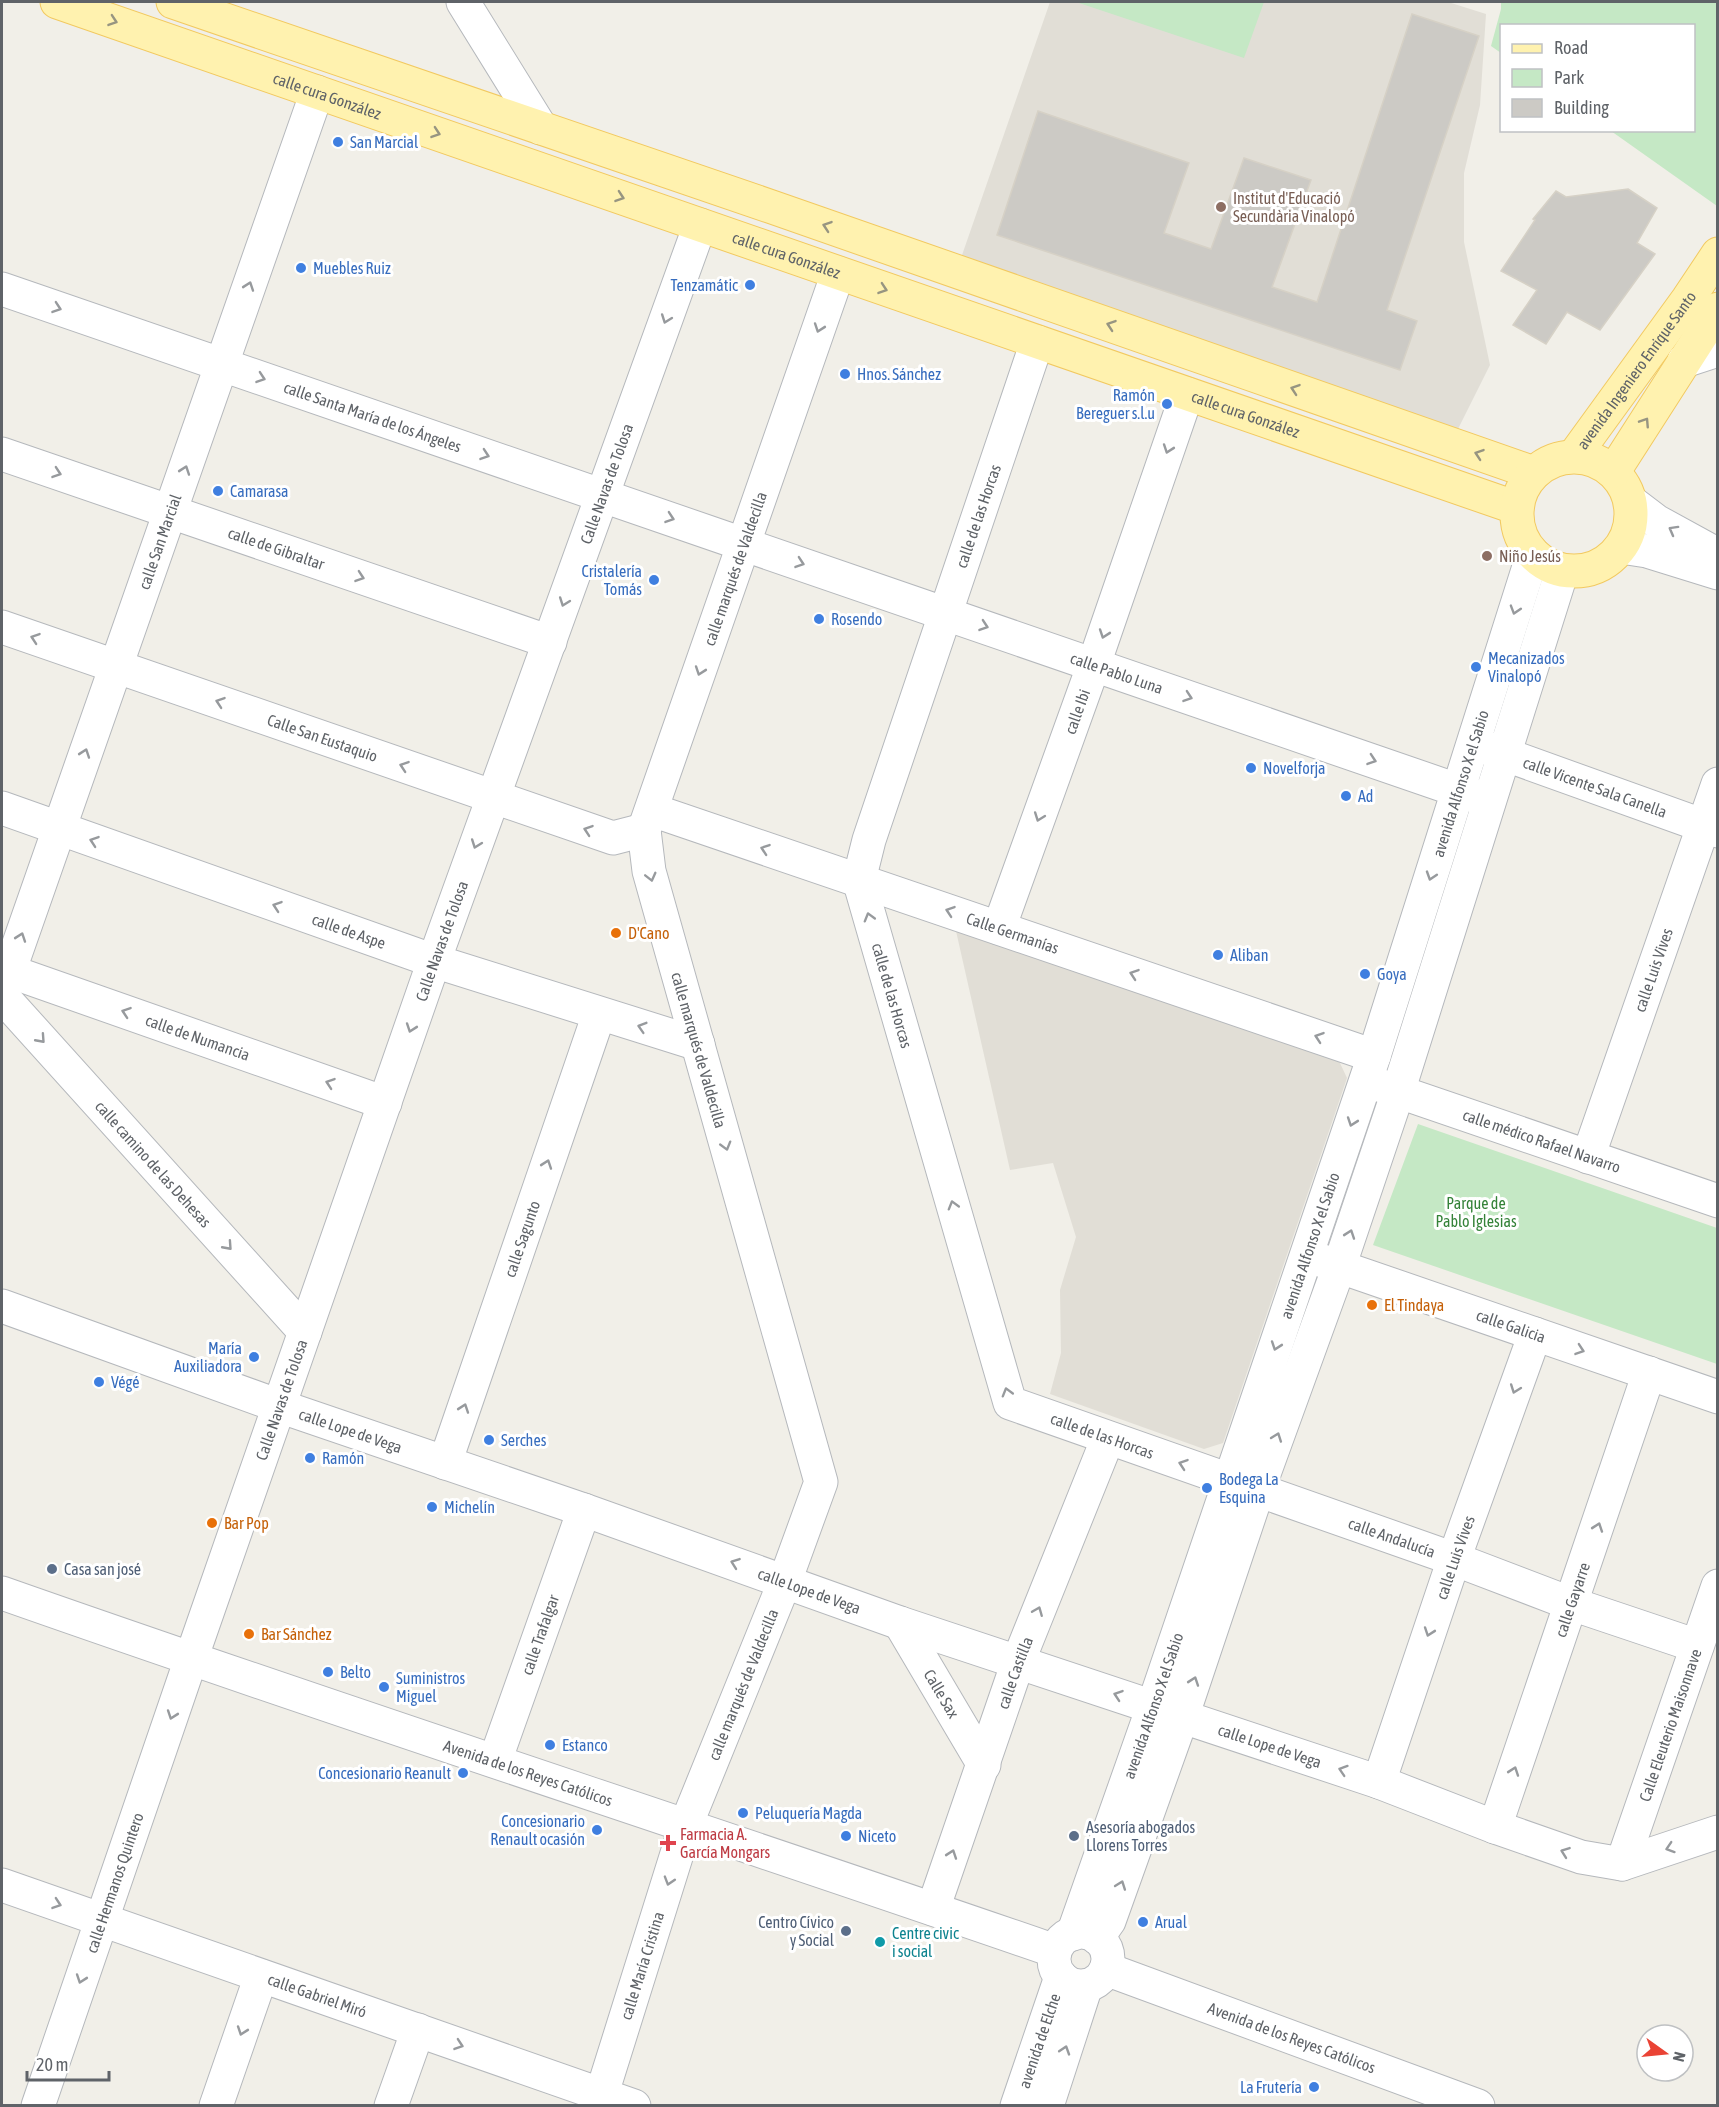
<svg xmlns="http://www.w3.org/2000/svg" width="1719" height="2107" viewBox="0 0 1719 2107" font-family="'Asap Condensed',sans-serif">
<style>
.education{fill:#e1ded6}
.green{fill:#c5e8c5}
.building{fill:#cccac5;stroke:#d6d1c6;stroke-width:1.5}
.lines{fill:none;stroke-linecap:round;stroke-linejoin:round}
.minor-casing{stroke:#b5b8bc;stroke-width:35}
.major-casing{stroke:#f2c960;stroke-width:35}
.minor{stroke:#fff;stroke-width:33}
.major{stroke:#fff2af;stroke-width:33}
.oneway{stroke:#979581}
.oneway2{stroke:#979a9d}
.shop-dot{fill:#3f7fe0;stroke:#fff;stroke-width:2}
.education-dot{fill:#8d6e63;stroke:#fff;stroke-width:2}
.food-dot{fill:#e8710a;stroke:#fff;stroke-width:2}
.service-dot{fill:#5c6f8a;stroke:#fff;stroke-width:2}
.health-dot{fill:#e0444e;stroke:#fff;stroke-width:2}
.culture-dot{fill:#0f9aa8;stroke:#fff;stroke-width:2}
.labels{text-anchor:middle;stroke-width:6;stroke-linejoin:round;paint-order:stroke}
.street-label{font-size:16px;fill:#5f6368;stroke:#fff}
.shop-label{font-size:16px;fill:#366cbe;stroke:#fff;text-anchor:start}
.education-label{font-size:16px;fill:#785e54;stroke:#fff;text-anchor:start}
.food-label{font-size:16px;fill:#c56008;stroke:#fff;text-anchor:start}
.park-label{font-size:16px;fill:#348238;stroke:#fff}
.service-label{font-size:16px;fill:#4e5e75;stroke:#fff;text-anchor:start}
.health-label{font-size:16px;fill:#be3a42;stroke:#fff;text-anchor:start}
.culture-label{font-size:16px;fill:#0d838f;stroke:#fff;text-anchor:start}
</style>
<rect width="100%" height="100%" fill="#f1efe8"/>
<path class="education" d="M1050 2H1448L1486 14 1480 105 1464 173V242L1490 365 1458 429 961 258Z
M956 931 1339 1061 1347 1078 1223 1443 1204 1449 1050 1394 1061 1353 1060 1290 1076 1237 1053 1163 1010 1170Z"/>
<path class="green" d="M1080 2H1264L1244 58 1079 3Z
M1501 2H1717V206L1611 131 1694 130V26H1502L1501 53 1491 46 1501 9Z
M1418 1124 1717 1228V1364L1373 1245Z"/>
<path class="building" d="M1412 14 1479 36 1387 310 1417 321 1400 370 997 235 1038 111 1189 163 1164 233 1211 249 1244 158 1311 180 1272 287 1317 302Z
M1628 189 1657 208 1637 243 1655 254 1600 330 1567 312 1546 344 1513 325 1537 290 1501 271 1535 220 1533 219 1556 191 1566 197Z"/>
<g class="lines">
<defs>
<g id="minor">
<path d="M463 2 541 128"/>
<path id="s1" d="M2 289 1489 801"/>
<path id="s2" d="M1037 342 869 840 859 880 1010 1403 1454 1559 1572 1604 1697 1646"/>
<path d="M1684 361 1718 350"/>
<path id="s3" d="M2 454 550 642"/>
<path d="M1631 502 1656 521 1718 555"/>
<path d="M1621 547 1647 551 1718 573"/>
<path id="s4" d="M2 627 613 838 644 830"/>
<path id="s5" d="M1484 747 1718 831"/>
<path id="s6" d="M2 808 434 961 698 1044"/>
<path id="s7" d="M652 810 1374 1056"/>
<path id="s8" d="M999 928 1094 664 1187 394"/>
<path id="s9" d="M9 971 385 1103"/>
<path id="s10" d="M2 992 317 92"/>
<path id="s11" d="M2 996 305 1332"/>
<path id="s12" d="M1379 1085 1718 1201"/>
<path id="s13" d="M1588 1157 1718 784"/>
<path id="s14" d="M1320 1260 1718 1397"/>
<path id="s15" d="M2 1306 279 1406 584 1510 900 1623 1379 1782 1495 1827 1581 1857 1622 1864 1718 1832"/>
<path id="s16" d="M445 1463 599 1014"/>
<path id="s17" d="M2 1593C351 1716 705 1830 1055 1951"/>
<path id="s18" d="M900 1623 984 1765"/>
<path id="s19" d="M495 1761 584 1510"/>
<path id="s20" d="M1379 1782 1454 1559 1535 1334"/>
<path id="s21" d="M1495 1827 1649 1373"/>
<path id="s22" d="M1622 1864 1718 1586"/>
<path id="s23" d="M2 1885 634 2106"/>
<path id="s24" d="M933 1909 1018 1662 1108 1438"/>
<circle cx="1081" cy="1959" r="27"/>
<path id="s25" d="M1073 1934 1153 1707 1374 1056 1533 554"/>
<path d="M1097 1938 1109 1921 1182 1717 1258 1490 1339 1267 1398 1092 1562 571"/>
<path id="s26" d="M1106 1969 1478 2106"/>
<path id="s27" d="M38 2106 191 1659 434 961 700 225"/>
<path d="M216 2106 261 1976"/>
<path d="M391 2106 418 2030"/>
<path id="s28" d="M598 2106 686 1825 785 1581 821 1482 649 871 644 830 838 273"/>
<path id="s29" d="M1017 2106 1061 1977"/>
<path d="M1047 2106 1086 1986"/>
</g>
<g id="major">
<path id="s30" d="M57 2 1517 508"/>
<path d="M173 2 772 207 1534 473"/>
<path id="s31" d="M1574 456 1688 299 1718 254"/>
<circle cx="1574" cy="514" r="57"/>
<path d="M1614 471 1718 309"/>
</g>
</defs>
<use href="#minor" class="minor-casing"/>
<use href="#major" class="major-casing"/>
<use href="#minor" class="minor"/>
<use href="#major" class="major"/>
</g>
<defs><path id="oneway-chevron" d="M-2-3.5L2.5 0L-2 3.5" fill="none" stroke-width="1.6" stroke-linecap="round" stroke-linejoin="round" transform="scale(1.5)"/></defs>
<g class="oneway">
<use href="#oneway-chevron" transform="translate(113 21) rotate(19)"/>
<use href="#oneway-chevron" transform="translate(436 133) rotate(19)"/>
<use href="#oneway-chevron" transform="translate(620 197) rotate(19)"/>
<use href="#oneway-chevron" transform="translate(827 226) rotate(-161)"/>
<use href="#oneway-chevron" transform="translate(883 289) rotate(19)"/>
<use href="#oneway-chevron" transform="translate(1111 325) rotate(-161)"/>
<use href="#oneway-chevron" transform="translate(1295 389) rotate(-161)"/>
<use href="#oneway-chevron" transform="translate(1645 422) rotate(-57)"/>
<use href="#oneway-chevron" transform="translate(1479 454) rotate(-161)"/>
</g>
<g class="oneway2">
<use href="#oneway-chevron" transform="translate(249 286) rotate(-71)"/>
<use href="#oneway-chevron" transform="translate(57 308) rotate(19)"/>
<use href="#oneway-chevron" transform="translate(666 319) rotate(110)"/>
<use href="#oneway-chevron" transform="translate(819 328) rotate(109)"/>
<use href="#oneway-chevron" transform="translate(261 378) rotate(19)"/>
<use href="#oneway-chevron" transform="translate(1168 449) rotate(109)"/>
<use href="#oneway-chevron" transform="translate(485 455) rotate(19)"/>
<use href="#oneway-chevron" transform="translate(185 470) rotate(-71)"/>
<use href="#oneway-chevron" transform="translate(57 473) rotate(19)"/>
<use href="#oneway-chevron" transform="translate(670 518) rotate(19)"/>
<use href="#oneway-chevron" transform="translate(1673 530) rotate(-151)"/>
<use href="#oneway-chevron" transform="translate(800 563) rotate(19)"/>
<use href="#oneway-chevron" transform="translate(360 577) rotate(19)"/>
<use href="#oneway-chevron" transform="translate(564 602) rotate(110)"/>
<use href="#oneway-chevron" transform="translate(1515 610) rotate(107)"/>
<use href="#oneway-chevron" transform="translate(984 626) rotate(19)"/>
<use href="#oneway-chevron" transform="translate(1104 634) rotate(109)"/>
<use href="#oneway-chevron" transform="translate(35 638) rotate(-161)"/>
<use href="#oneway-chevron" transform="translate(700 671) rotate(109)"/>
<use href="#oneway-chevron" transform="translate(1188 697) rotate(19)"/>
<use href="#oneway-chevron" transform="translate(220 702) rotate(-161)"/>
<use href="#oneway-chevron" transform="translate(85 753) rotate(-71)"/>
<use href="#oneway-chevron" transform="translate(1372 760) rotate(19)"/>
<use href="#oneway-chevron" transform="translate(404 766) rotate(-161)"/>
<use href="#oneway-chevron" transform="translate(1039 817) rotate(110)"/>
<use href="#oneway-chevron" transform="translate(588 830) rotate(-161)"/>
<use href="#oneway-chevron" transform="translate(94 841) rotate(-161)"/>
<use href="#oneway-chevron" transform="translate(476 844) rotate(110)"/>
<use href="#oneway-chevron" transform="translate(765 849) rotate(-161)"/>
<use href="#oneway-chevron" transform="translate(1431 876) rotate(108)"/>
<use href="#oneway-chevron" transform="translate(651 877) rotate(76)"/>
<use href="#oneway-chevron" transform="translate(277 906) rotate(-161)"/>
<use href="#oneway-chevron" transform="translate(950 911) rotate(-161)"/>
<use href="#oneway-chevron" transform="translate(869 917) rotate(-106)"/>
<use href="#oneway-chevron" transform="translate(21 937) rotate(-71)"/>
<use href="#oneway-chevron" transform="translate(1134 974) rotate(-161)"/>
<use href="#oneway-chevron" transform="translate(126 1012) rotate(-161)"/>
<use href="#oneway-chevron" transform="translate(642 1027) rotate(-163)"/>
<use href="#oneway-chevron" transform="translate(411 1028) rotate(109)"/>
<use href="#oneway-chevron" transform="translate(1319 1037) rotate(-161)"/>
<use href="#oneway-chevron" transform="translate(41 1039) rotate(48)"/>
<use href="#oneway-chevron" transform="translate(330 1083) rotate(-161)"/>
<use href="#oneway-chevron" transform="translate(1352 1122) rotate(109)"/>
<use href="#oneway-chevron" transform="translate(726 1146) rotate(74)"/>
<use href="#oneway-chevron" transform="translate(547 1164) rotate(-71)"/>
<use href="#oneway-chevron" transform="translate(953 1205) rotate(-106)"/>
<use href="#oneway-chevron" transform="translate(1350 1234) rotate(-71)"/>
<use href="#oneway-chevron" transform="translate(228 1246) rotate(48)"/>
<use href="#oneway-chevron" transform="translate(1276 1346) rotate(109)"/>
<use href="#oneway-chevron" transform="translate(1580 1350) rotate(19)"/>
<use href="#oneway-chevron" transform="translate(1515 1389) rotate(110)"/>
<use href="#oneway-chevron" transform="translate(1007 1392) rotate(-106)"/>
<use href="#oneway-chevron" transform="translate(464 1408) rotate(-71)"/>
<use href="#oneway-chevron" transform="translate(1277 1437) rotate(-70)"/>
<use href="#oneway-chevron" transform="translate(1183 1464) rotate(-161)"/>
<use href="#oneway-chevron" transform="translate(1598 1527) rotate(-71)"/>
<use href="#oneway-chevron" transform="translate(735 1563) rotate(-160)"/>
<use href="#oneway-chevron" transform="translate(1038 1611) rotate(-68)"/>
<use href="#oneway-chevron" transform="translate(1429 1632) rotate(109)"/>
<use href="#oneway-chevron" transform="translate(1194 1681) rotate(-71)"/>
<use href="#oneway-chevron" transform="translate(1118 1695) rotate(-161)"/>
<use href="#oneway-chevron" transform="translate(172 1715) rotate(109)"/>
<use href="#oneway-chevron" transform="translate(1343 1770) rotate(-162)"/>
<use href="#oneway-chevron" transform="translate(1514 1771) rotate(-71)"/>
<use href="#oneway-chevron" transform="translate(1670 1848) rotate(162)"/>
<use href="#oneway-chevron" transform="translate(1565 1852) rotate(-160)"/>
<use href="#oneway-chevron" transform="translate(952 1854) rotate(-71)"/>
<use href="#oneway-chevron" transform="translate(669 1881) rotate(107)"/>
<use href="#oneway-chevron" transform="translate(1121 1885) rotate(-70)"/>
<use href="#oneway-chevron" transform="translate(57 1904) rotate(19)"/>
<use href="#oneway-chevron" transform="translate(81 1979) rotate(109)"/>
<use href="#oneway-chevron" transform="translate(242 2031) rotate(109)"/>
<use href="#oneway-chevron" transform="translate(459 2045) rotate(19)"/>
<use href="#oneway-chevron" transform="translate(1065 2050) rotate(-72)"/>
</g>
<g class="shop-dot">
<circle cx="338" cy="142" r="6"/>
<circle cx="301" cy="268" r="6"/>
<circle cx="750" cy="285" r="6"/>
<circle cx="845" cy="374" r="6"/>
<circle cx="1167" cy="404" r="6"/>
<circle cx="218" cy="491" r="6"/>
<circle cx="654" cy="580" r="6"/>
<circle cx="819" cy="619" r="6"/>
<circle cx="1476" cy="667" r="6"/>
<circle cx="1251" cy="768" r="6"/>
<circle cx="1346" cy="796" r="6"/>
<circle cx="1218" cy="955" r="6"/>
<circle cx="1365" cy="974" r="6"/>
<circle cx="254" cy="1357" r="6"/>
<circle cx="99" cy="1382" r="6"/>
<circle cx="489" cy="1440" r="6"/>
<circle cx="310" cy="1458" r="6"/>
<circle cx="1207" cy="1488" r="6"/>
<circle cx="432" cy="1507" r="6"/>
<circle cx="328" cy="1672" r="6"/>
<circle cx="384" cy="1687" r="6"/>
<circle cx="550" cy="1745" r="6"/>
<circle cx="463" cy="1773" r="6"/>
<circle cx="743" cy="1813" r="6"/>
<circle cx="597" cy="1830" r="6"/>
<circle cx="846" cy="1836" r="6"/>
<circle cx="1143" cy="1922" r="6"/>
<circle cx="1314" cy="2087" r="6"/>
</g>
<g class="education-dot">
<circle cx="1221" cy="207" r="6"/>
<circle cx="1487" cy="556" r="6"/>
</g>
<g class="food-dot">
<circle cx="616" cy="933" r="6"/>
<circle cx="1372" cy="1305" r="6"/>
<circle cx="212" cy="1523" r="6"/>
<circle cx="249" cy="1634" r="6"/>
</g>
<g class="service-dot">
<circle cx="52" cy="1569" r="6"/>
<circle cx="1074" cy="1836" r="6"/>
<circle cx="846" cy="1931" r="6"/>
</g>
<path class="health-dot" d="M665 1834h6v6h6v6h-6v6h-6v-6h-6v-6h6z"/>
<circle class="culture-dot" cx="880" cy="1942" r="6"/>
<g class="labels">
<g class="street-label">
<text dy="6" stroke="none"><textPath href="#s30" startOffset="286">calle cura González</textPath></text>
<text dy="6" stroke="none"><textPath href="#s30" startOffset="772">calle cura González</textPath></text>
<text dy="6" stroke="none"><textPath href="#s31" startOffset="106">avenida Ingeniero Enrique Santo</textPath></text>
<text dy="6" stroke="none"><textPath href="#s30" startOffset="1258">calle cura González</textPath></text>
<text dy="6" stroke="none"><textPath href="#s1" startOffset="392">calle Santa María de los Ángeles</textPath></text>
<text dy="6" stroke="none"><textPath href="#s27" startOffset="1719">Calle Navas de Tolosa</textPath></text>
<text transform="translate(978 516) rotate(-71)" y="6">calle de las Horcas</text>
<text dy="6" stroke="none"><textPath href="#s10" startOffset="477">calle San Marcial</textPath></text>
<text dy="6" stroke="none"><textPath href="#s3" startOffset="290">calle de Gibraltar</textPath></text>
<text dy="6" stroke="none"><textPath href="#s28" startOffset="1616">calle marqués de Valdecilla</textPath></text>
<text dy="6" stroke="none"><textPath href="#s1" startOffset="1179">calle Pablo Luna</textPath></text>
<text dy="6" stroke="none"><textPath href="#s8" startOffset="230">calle Ibi</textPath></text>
<text dy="6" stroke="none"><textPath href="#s4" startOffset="339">Calle San Eustaquio</textPath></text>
<text dy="6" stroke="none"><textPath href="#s25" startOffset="1214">avenida Alfonso X el Sabio</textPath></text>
<text dy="6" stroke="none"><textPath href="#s5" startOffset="118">calle Vicente Sala Canella</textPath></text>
<text dy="6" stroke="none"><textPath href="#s6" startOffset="368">calle de Aspe</textPath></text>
<text dy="6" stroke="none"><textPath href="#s7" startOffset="381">Calle Germanías</textPath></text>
<text dy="6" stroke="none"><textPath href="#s27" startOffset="1233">Calle Navas de Tolosa</textPath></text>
<text dy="6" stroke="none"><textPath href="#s13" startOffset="198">calle Luis Vives</textPath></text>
<text dy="6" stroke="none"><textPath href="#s2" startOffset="687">calle de las Horcas</textPath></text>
<text dy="6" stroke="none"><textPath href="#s9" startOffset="200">calle de Numancia</textPath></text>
<text transform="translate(699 1050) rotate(74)" y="6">calle marqués de Valdecilla</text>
<text dy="6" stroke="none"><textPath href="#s12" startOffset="172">calle médico Rafael Navarro</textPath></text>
<text dy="6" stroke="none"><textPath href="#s11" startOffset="226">calle camino de las Dehesas</textPath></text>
<text dy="6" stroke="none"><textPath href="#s16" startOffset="237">calle Sagunto</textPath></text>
<text dy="6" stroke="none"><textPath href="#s25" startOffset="728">avenida Alfonso X el Sabio</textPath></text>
<text dy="6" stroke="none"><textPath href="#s14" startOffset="202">calle Galicia</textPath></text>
<text dy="6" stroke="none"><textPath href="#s27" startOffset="747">Calle Navas de Tolosa</textPath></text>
<text dy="6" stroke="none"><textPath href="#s15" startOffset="370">calle Lope de Vega</textPath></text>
<text dy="6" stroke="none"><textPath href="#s2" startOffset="1209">calle de las Horcas</textPath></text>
<text dy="6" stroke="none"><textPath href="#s2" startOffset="1516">calle Andalucía</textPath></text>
<text dy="6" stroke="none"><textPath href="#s20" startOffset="237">calle Luis Vives</textPath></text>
<text dy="6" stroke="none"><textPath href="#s15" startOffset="856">calle Lope de Vega</textPath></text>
<text dy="6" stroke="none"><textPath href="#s21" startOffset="240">calle Gayarre</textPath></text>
<text dy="6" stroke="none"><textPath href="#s19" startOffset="134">calle Trafalgar</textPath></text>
<text dy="6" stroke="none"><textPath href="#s24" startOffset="250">calle Castilla</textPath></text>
<text dy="6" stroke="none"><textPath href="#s28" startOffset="446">calle marqués de Valdecilla</textPath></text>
<text dy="6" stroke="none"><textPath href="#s18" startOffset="82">Calle Sax</textPath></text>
<text dy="6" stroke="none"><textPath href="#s25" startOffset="242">avenida Alfonso X el Sabio</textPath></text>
<text dy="6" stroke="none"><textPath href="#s22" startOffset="147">Calle Eleuterio Maisonnave</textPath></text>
<text dy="6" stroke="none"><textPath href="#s15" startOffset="1342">calle Lope de Vega</textPath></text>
<text dy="6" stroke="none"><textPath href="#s17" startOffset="556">Avenida de los Reyes Católicos</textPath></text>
<text dy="6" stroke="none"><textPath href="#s27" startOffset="236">calle Hermanos Quintero</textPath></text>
<text dy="6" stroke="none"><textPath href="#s28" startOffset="147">calle María Cristina</textPath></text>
<text dy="6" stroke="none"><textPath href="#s23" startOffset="334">calle Gabriel Miró</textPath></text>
<text dy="6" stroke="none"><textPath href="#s26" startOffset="198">Avenida de los Reyes Católicos</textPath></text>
<text dy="6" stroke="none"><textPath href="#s29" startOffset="69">avenida de Elche</textPath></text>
</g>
<g class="shop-label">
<text x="350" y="148">San Marcial</text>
<text x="313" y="274">Muebles Ruiz</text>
<text x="738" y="291" text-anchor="end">Tenzamátic</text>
<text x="857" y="380">Hnos. Sánchez</text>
<text x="1155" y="401" text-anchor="end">Ramón<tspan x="1155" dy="18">Bereguer s.l.u</tspan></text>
<text x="230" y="497">Camarasa</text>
<text x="642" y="577" text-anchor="end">Cristalería<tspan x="642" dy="18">Tomás</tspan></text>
<text x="831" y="625">Rosendo</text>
<text x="1488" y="664">Mecanizados<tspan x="1488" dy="18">Vinalopó</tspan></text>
<text x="1263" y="774">Novelforja</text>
<text x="1358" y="802">Ad</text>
<text x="1230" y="961">Aliban</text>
<text x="1377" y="980">Goya</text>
<text x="242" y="1354" text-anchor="end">María<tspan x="242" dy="18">Auxiliadora</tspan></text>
<text x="111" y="1388">Végé</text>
<text x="501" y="1446">Serches</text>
<text x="322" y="1464">Ramón</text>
<text x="1219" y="1485">Bodega La<tspan x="1219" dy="18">Esquina</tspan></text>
<text x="444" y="1513">Michelín</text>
<text x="340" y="1678">Belto</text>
<text x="396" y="1684">Suministros<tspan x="396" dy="18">Miguel</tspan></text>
<text x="562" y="1751">Estanco</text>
<text x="451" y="1779" text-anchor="end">Concesionario Reanult</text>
<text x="755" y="1819">Peluquería Magda</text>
<text x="585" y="1827" text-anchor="end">Concesionario<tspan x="585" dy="18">Renault ocasión</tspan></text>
<text x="858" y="1842">Niceto</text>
<text x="1155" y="1928">Arual</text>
<text x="1302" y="2093" text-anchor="end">La Frutería</text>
</g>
<g class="education-label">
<text x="1233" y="204">Institut d'Educació<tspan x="1233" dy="18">Secundària Vinalopó</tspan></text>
<text x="1499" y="562">Niño Jesús</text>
</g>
<g class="food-label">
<text x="628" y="939">D'Cano</text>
<text x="1384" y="1311">El Tindaya</text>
<text x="224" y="1529">Bar Pop</text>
<text x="261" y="1640">Bar Sánchez</text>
</g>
<g class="park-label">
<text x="1476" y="1209">Parque de<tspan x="1476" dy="18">Pablo Iglesias</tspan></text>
</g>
<g class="service-label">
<text x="64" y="1575">Casa san josé</text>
<text x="1086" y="1833">Asesoría abogados<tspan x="1086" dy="18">Llorens Torres</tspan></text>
<text x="834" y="1928" text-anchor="end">Centro Cívico<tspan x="834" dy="18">y Social</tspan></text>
</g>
<g class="health-label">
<text x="680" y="1840">Farmacia A.<tspan x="680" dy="18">García Mongars</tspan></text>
</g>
<g class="culture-label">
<text x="892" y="1939">Centre civic<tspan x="892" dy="18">i social</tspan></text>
</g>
</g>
<rect width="1719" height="2107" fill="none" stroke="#5f6368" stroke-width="6"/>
<rect x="1500" y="24" width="195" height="108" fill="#ffffff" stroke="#bfc1c3" stroke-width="1.5"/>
<rect x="1512" y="44" width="30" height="9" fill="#fff2af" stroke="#bfc1c3" stroke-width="1.5"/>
<text x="1554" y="54" font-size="18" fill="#5f6368">Road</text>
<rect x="1512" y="69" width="30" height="18" fill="#c5e8c5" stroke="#bfc1c3" stroke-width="1.5"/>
<text x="1554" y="84" font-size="18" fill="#5f6368">Park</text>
<rect x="1512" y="99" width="30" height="18" fill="#cccac5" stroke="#bfc1c3" stroke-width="1.5"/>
<text x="1554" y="114" font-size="18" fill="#5f6368">Building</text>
<g transform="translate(1665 2053) rotate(105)"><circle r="28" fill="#ffffff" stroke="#bfc1c3" stroke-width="1.5"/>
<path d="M0-4.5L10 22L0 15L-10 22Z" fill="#ea4335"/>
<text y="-9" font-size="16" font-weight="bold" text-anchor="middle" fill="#5f6368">N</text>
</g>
<path d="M27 2071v9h82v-9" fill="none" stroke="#5f6368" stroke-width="3"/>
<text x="36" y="2071" font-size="18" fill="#5f6368" stroke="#ffffff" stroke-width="4.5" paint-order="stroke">20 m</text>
</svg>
